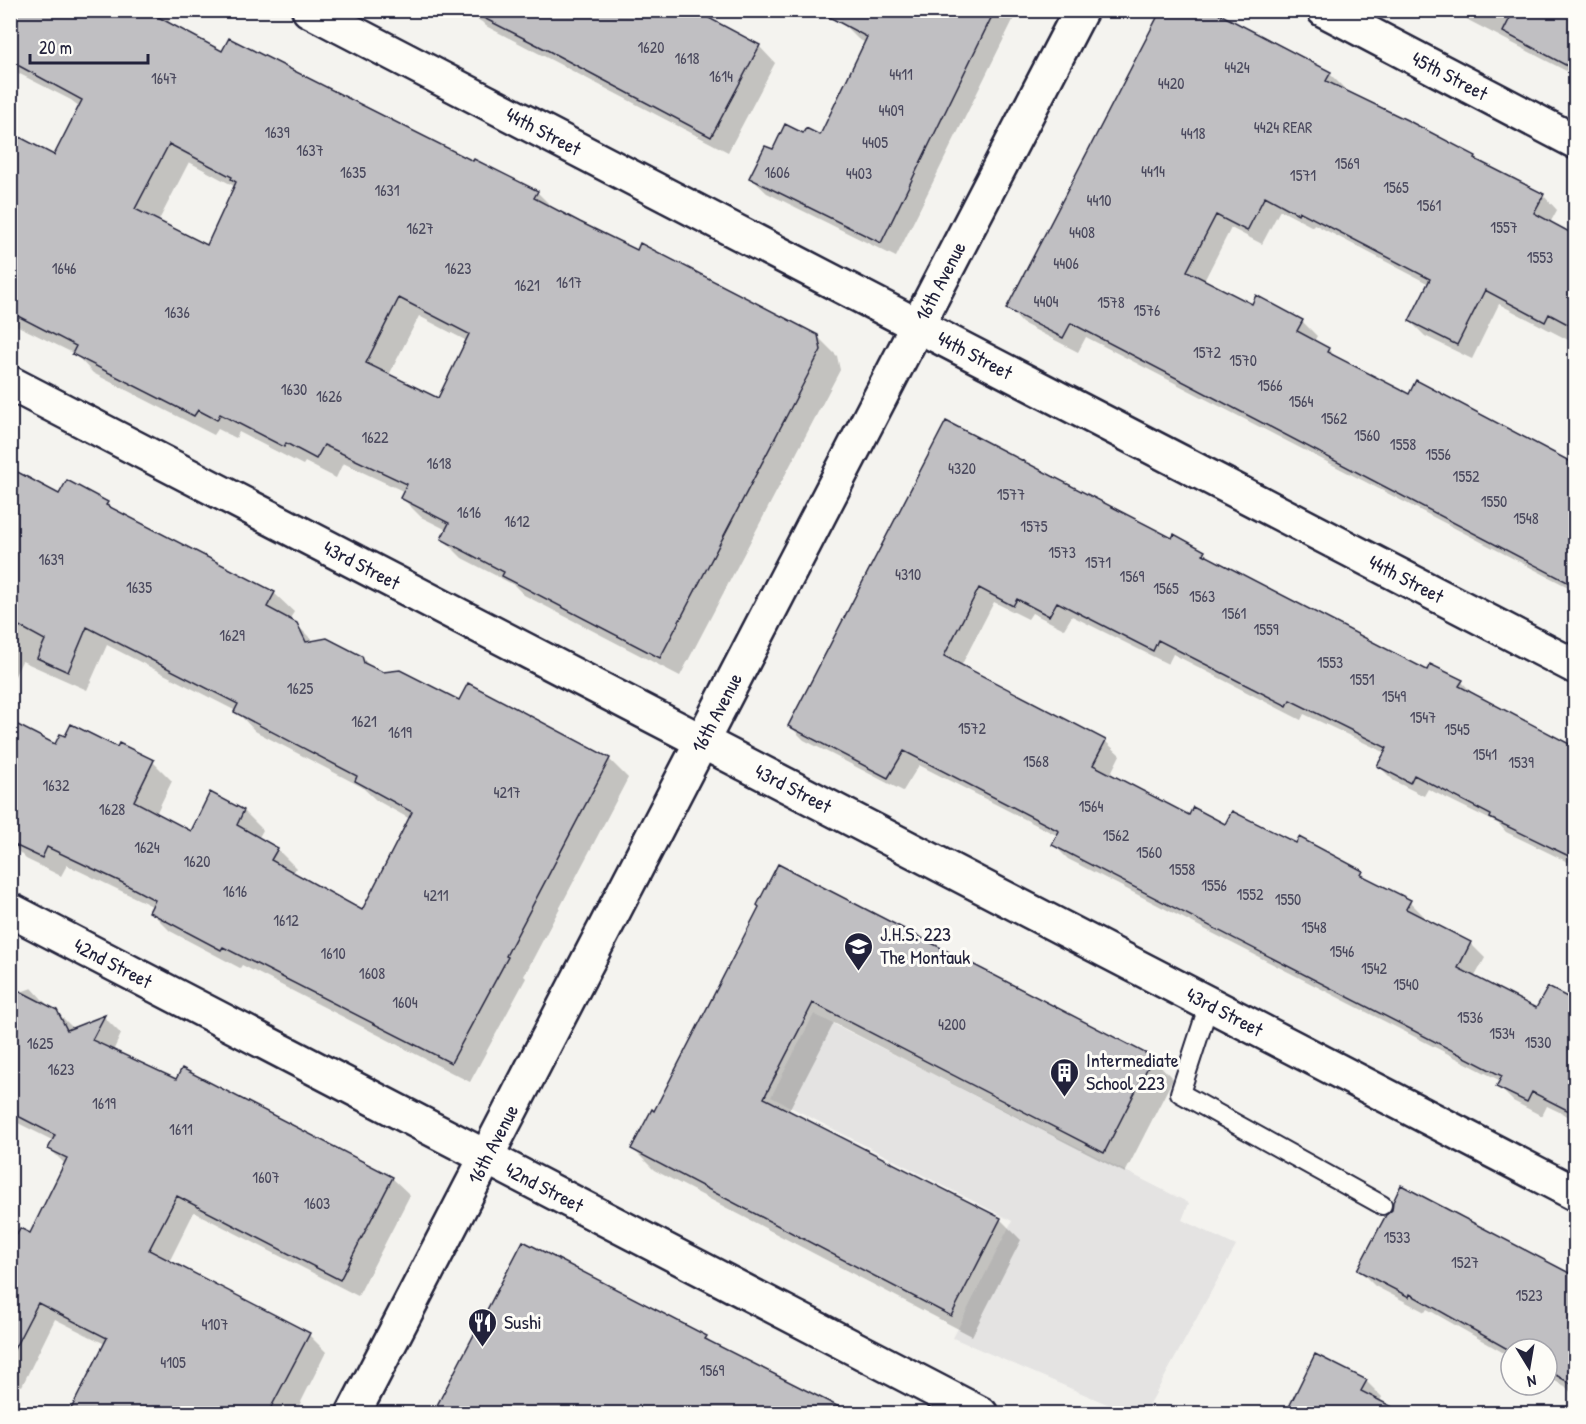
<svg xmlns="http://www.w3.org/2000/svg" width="1586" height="1424" viewBox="0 0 1586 1424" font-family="'Patrick Hand',sans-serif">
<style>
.built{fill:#e4e3e2}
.shadow{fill:#0003;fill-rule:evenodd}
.building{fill:#c0bfc2;stroke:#22223b;stroke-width:1.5;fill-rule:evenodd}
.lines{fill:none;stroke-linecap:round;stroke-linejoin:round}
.lane-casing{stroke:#22223b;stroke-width:22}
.street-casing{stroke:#22223b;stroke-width:38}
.lane{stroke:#fdfcf7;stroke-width:18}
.street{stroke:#fdfcf7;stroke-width:33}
.labels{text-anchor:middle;stroke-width:6;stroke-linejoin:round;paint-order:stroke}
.number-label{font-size:16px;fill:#4a495d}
.street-label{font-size:20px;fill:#22223b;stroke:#fdfcf7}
.poi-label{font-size:20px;fill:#22223b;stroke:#fdfcf7;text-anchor:start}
</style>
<rect width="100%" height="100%" fill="#f4f3ef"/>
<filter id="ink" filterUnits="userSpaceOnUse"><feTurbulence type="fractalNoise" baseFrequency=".0167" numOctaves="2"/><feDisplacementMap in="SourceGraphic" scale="12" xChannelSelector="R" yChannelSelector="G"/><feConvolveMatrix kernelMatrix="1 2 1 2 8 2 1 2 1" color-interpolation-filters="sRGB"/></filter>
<g filter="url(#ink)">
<path class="built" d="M814 1014 1189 1203 1182 1220 1236 1246 1145 1413H1128L953 1338 1012 1221 771 1097Z"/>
<path class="shadow" d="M10 10H161L170 19 168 24 223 53 537 192 556 211 817 336 837 356 840 370 680 676 524 595 514 585 462 558 443 539 447 530 421 517 402 498 405 492 343 463 336 478 305 462 303 465 239 432 236 438 218 429 214 435 93 373 75 354 10 322V134L54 157 80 107 71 100 10 69ZM189 162 236 187 208 247 158 222ZM419 316 467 341 439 400 389 375Z
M461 10H691L759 46 775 63 728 152 486 26 482 22Z
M849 10H1018L896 257 767 193 751 178 774 151 804 135 821 137 866 43 858 39 842 23Z
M1459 10H1576V76L1468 20Z
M1330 74 1344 88 1343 90 1475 157 1483 165 1543 195 1557 210 1550 223 1576 236V344L1499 304 1472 359 1425 336 1410 321 1429 284 1314 224 1313 227 1280 210 1262 244 1231 228 1204 281 1253 306 1302 321 1317 336 1314 341 1328 349 1339 360 1409 396 1574 465 1576 466V591L1086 337 1078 352 1022 323 1008 308Z
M946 423 1172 540 1204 552 1213 561 1428 672 1462 682 1476 697 1576 748V866L1506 832 1499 824 1428 789 1424 796 1394 781 1379 766 1386 753 1304 714 1301 720 1173 654 1168 664 1072 616 1064 629 1032 613 1028 619 994 602 961 666 1105 741 1120 755 1110 775 1190 818 1297 845 1362 873 1371 882 1410 902 1424 916 1423 919 1470 943 1485 958 1474 978 1537 1010 1548 989 1576 1003V1120L1547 1106 1542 1116 1513 1101 1498 1086 1501 1081 1068 859 1054 845 1058 836 919 765 903 791 804 740 790 726Z
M10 470 60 496 67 482 107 503 116 512 274 593 294 612 289 620 296 624 314 642 361 657 372 668 609 759 628 778 524 976 526 978 470 1082 242 965 240 968 170 931 151 912 154 907 140 900 67 865 61 876 26 859 10 843 117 749 153 762 172 781 156 814 192 833 244 811 263 830 258 839 277 849 296 868 293 873 363 912 410 819 376 800 362 787 255 731 236 711 107 645 87 690 22 661 10 686Z
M779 866 1153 1058 1173 1079 1125 1173 834 1023 788 1112 1000 1219 1021 1240 972 1336 654 1170 633 1149 655 1113 761 907Z
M32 988 50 1008 56 1011 74 1029 104 1017 121 1034 113 1051 392 1178 410 1195 358 1296 194 1212 169 1262 309 1335 326 1352 295 1414H77L73 1409 105 1344 55 1319 22 1386 10 1381V1237L16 1239 31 1235 65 1164 50 1149 54 1141 18 1123 10 1116V991L15 994Z
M1402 1187 1576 1277V1398L1565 1386 1547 1377V1349H1511V1357L1427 1309 1425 1312 1375 1286 1359 1270 1394 1211Z
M524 1243 706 1337 715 1346 843 1414H435Z
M1316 1356 1366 1381 1382 1397 1379 1403 1400 1414H1287Z
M1576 1402V1414H1569Z"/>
<path class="building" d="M10 10H145L222 51 229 38 473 161 474 159 538 191 534 198 580 222 637 250 640 243 818 335 821 350 660 658 502 576 504 572 441 539 449 523 400 498 407 484 324 445 316 459 286 443 284 447 220 414 217 420 198 410 194 416 72 354 76 346 10 312V132L54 155 82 100 10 61ZM169 144 232 177 231 179 236 182 207 245 135 209ZM399 298 469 334 438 398 366 363Z
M468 10H694L760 45 711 137 547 50Z
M816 10H995L881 243 749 178 765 146 773 149 785 124 803 133 806 128 820 135 867 37Z
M1161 10H1212L1331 72 1326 81 1409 121 1476 156 1475 159 1544 194 1534 213 1575 235V328L1549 314 1545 322 1485 290 1457 345 1409 321 1430 279 1299 211 1298 214 1265 196 1247 231 1216 215 1187 271 1252 304 1256 295 1303 320 1297 331 1329 348 1327 352 1409 394 1416 380 1575 464V586L1071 323 1063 338 1006 309Z
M1514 10H1575V70L1503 32Z
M946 421 1172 538 1174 534 1205 551 1203 554 1427 670 1430 664 1463 680 1459 686 1575 747V859L1490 818 1491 815 1414 775 1410 783 1377 766 1387 748 1290 700 1287 706 1158 640 1153 651 1057 602 1049 616 1017 599 1013 606 979 588 944 656 1106 740 1093 765 1189 815 1193 807 1225 824 1232 811 1296 843 1299 837 1363 871 1361 875 1411 900 1406 909 1471 942 1458 968 1536 1008 1548 987 1575 1001V1114L1532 1092 1527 1102 1496 1087 1502 1076 1052 845 1059 831 904 751 888 778 788 726Z
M10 468 59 494 67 480 108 502 106 505 275 592 267 607 297 623 306 642 327 638 362 656 364 663 383 672 400 670 459 700 468 683 610 758 506 956 508 957 451 1063 223 947 221 950 149 912 155 900 119 881 47 847 42 858 10 843V721L55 744 60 734 65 736 71 724 117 747 119 743 154 760 134 801 191 831 210 792 244 810 237 825 278 848 271 860 362 910 412 812 355 781 357 776 234 712 238 704 87 627 68 672 37 658 45 640 10 621Z
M778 864 1153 1057 1104 1153 813 1003 764 1098 1001 1218 951 1316 631 1149 652 1109 654 1111 759 907 757 905Z
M10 986 57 1010 67 1030 105 1015 92 1040 176 1079 182 1068 393 1177 340 1280 177 1196 149 1250 310 1333 268 1413H69L107 1338 38 1303 10 1357V1247L20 1228 30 1233 67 1158 48 1149 55 1135 10 1112Z
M1401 1185 1575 1276V1386L1547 1370V1349H1511V1351L1410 1294 1409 1297 1357 1270 1386 1215 1392 1210 1393 1202Z
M523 1241 707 1336 705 1339 851 1413H433Z
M1315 1354 1367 1380 1361 1391 1404 1413H1286Z"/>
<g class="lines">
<defs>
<path id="lane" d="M1209 1004 1180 1093 1382 1205"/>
<g id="street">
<path id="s1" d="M309 10 1576 667"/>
<path id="s2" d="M1324 10 1576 142"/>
<path id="s3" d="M10 383 1576 1194"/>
<path id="s4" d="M10 910 981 1414"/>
<path id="s5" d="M353 1414 1081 10"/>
</g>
</defs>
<use href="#lane" class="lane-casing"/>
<use href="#street" class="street-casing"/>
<use href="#lane" class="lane"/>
<use href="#street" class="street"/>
</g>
</g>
<defs>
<symbol id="school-pin" viewBox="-11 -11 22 30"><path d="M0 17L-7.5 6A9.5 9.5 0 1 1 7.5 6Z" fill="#22223b" stroke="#fdfcf7"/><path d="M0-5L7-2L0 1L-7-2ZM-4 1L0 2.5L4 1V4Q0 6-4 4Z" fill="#fff"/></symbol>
<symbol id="building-pin" viewBox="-11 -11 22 30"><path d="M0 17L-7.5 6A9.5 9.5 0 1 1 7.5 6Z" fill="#22223b" stroke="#fdfcf7"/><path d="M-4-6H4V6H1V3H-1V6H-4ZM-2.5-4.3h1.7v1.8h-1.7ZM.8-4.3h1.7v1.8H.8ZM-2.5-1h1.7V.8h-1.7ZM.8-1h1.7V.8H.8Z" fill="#fff"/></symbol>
<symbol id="restaurant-pin" viewBox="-11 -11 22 30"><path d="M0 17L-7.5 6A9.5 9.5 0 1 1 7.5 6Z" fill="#22223b" stroke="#fdfcf7"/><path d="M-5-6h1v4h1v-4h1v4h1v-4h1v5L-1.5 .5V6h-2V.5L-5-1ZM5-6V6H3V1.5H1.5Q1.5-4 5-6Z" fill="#fff"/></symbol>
</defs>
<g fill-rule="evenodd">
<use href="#school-pin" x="842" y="930" width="33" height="45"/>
<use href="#building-pin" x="1048" y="1056" width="33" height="45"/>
<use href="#restaurant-pin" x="466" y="1306" width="33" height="45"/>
</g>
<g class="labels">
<g class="number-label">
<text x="651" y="53">1620</text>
<text x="687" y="64">1618</text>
<text x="1237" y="73">4424</text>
<text x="901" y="80">4411</text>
<text x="721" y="82">1614</text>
<text x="164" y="84">1647</text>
<text x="1171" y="89">4420</text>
<text x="891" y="116">4409</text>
<text x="1283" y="133">4424 REAR</text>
<text x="277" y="138">1639</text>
<text x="1193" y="139">4418</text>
<text x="875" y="148">4405</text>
<text x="310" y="156">1637</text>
<text x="1347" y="169">1569</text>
<text x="1153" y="177">4414</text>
<text x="353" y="178">1635</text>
<text x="777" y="178">1606</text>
<text x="859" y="179">4403</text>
<text x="1303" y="181">1571</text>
<text x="1396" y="193">1565</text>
<text x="387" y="196">1631</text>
<text x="1099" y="206">4410</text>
<text x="1429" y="211">1561</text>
<text x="1504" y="233">1557</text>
<text x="420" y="234">1627</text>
<text x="1082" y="238">4408</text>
<text x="1540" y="263">1553</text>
<text x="1066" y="269">4406</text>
<text x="64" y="274">1646</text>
<text x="458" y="274">1623</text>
<text x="569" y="288">1617</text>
<text x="527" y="291">1621</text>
<text x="1046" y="307">4404</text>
<text x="1111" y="308">1578</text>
<text x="1147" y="316">1576</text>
<text x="177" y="318">1636</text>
<text x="1207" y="358">1572</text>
<text x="1243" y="366">1570</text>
<text x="1270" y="391">1566</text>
<text x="294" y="395">1630</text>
<text x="329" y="402">1626</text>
<text x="1301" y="407">1564</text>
<text x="1334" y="424">1562</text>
<text x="1367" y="441">1560</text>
<text x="375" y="443">1622</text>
<text x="1403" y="450">1558</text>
<text x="1438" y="460">1556</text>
<text x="439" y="469">1618</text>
<text x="962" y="474">4320</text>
<text x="1466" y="482">1552</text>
<text x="1011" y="500">1577</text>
<text x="1494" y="507">1550</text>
<text x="469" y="518">1616</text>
<text x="1526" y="524">1548</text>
<text x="517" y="527">1612</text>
<text x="1034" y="532">1575</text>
<text x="1062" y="558">1573</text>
<text x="51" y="565">1639</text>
<text x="1098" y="568">1571</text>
<text x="908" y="580">4310</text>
<text x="1132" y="582">1569</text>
<text x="139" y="593">1635</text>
<text x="1166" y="594">1565</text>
<text x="1202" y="602">1563</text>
<text x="1234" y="619">1561</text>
<text x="1266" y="635">1559</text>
<text x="232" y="641">1629</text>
<text x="1330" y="668">1553</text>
<text x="1362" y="685">1551</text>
<text x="300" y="694">1625</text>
<text x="1394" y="702">1549</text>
<text x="1423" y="723">1547</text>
<text x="364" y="727">1621</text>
<text x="972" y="734">1572</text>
<text x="1457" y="735">1545</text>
<text x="400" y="738">1619</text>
<text x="1485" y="760">1541</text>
<text x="1036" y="767">1568</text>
<text x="1521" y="768">1539</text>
<text x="56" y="791">1632</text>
<text x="507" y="798">4217</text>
<text x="1091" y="812">1564</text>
<text x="112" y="815">1628</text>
<text x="1116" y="841">1562</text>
<text x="147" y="853">1624</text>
<text x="1149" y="858">1560</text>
<text x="197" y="867">1620</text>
<text x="1182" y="875">1558</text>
<text x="1214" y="891">1556</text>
<text x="235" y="897">1616</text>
<text x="1250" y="900">1552</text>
<text x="436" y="901">4211</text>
<text x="1288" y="905">1550</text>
<text x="286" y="926">1612</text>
<text x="1314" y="933">1548</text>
<text x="1342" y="957">1546</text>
<text x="333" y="959">1610</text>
<text x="1374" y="974">1542</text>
<text x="372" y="979">1608</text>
<text x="1406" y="990">1540</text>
<text x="405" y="1008">1604</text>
<text x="1470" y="1023">1536</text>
<text x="952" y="1030">4200</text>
<text x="1502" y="1039">1534</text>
<text x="1538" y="1048">1530</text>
<text x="40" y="1049">1625</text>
<text x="61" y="1075">1623</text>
<text x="104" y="1109">1619</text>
<text x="181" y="1135">1611</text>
<text x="266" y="1183">1607</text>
<text x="317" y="1209">1603</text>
<text x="1397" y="1243">1533</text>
<text x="1465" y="1268">1527</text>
<text x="1529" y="1301">1523</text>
<text x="215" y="1330">4107</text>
<text x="173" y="1368">4105</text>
<text x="712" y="1376">1569</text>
</g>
<g class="street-label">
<text dy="7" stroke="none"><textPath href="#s2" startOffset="142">45th Street</textPath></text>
<text dy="7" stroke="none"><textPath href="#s1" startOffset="264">44th Street</textPath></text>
<text dy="7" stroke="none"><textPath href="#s5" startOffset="1276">16th Avenue</textPath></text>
<text dy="7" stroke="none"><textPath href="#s1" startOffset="750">44th Street</textPath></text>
<text dy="7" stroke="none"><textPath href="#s3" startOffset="396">43rd Street</textPath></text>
<text dy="7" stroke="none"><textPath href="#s1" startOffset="1236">44th Street</textPath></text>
<text dy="7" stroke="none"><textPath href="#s5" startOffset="790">16th Avenue</textPath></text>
<text dy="7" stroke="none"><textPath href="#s3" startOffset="882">43rd Street</textPath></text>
<text dy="7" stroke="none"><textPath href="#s4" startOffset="116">42nd Street</textPath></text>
<text dy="7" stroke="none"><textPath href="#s3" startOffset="1368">43rd Street</textPath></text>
<text dy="7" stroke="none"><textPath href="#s5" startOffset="304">16th Avenue</textPath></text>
<text dy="7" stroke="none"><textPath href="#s4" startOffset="602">42nd Street</textPath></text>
</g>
<g class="poi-label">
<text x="880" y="941">J.H.S. 223<tspan x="880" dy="23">The Montauk</tspan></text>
<text x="1086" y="1067">Intermediate<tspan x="1086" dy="23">School 223</tspan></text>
<text x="504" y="1329">Sushi</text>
</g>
</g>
<rect width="1586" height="1424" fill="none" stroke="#fdfcf7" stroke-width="36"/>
<rect x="18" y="18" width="1550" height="1388" fill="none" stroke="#22223b" stroke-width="2" filter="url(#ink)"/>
<g transform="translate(1529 1367) rotate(169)"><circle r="28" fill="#fdfcf7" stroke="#a5a5ac" stroke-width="1.5"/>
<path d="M0-4.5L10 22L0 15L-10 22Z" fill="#22223b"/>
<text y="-9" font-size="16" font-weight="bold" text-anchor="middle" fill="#22223b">N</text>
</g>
<path d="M30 54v9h118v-9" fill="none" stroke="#22223b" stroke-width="3"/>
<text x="39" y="54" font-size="18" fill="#22223b" stroke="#fdfcf7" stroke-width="4.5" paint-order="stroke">20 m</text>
</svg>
